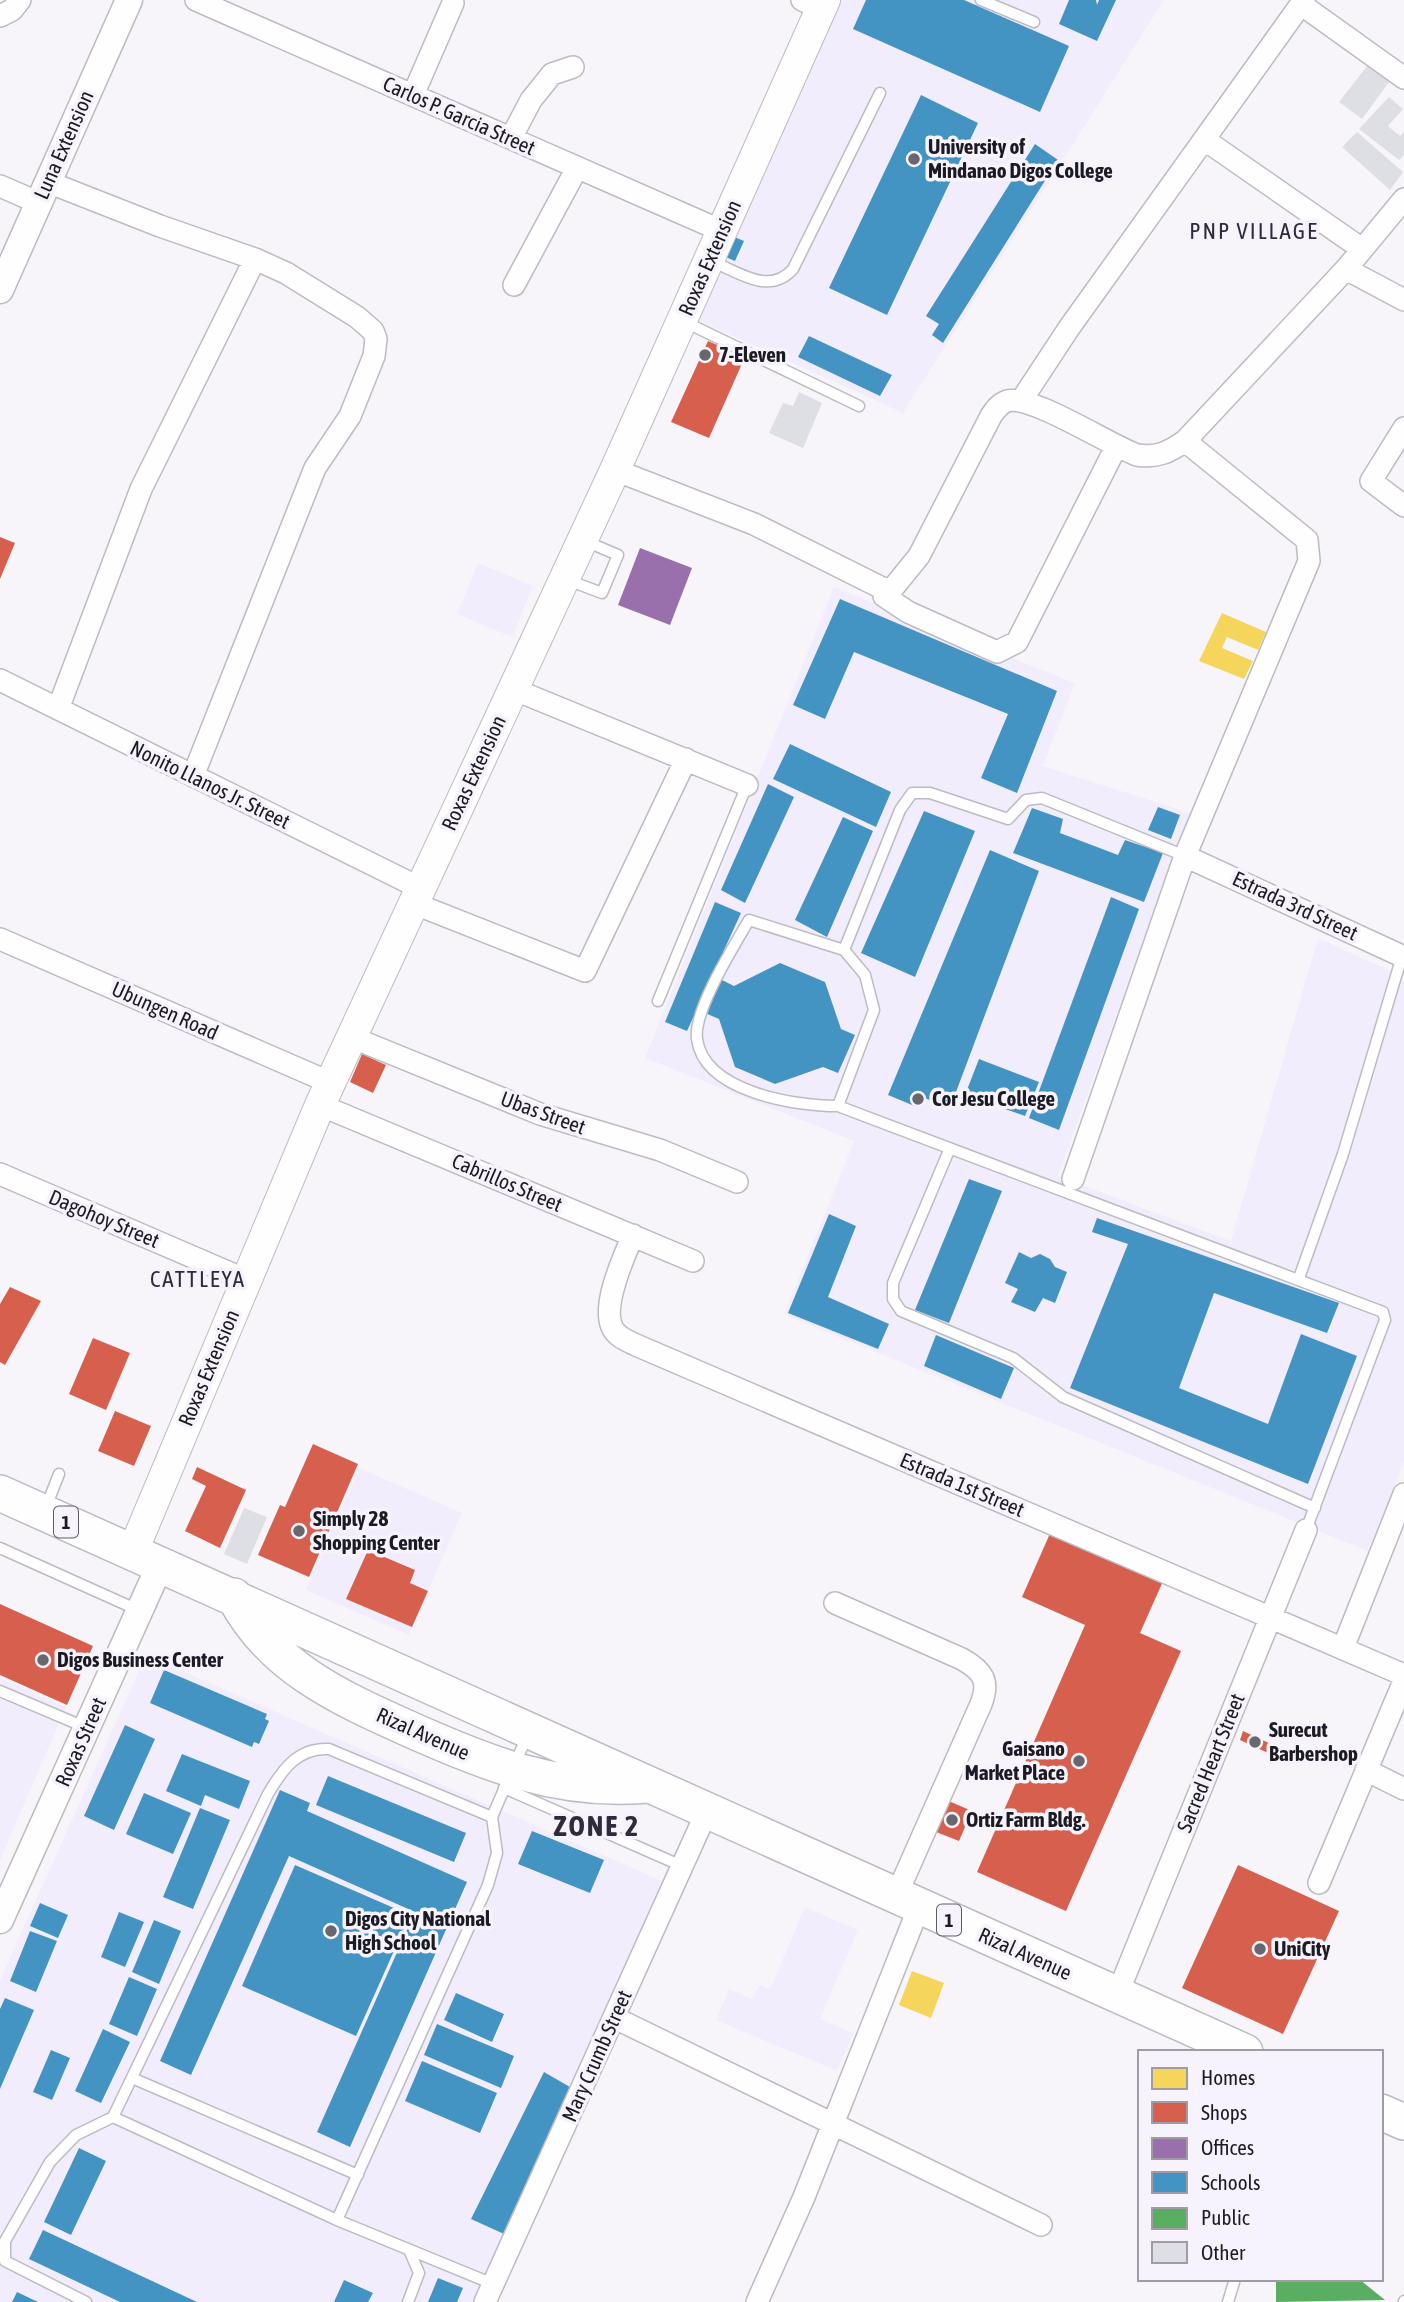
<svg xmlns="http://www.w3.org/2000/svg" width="1404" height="2302" viewBox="0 0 1404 2302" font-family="'Asap Condensed',sans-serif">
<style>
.built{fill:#f2edfd}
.homes{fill:#f6d55c}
.shops{fill:#d6604d}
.offices{fill:#9970ab}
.schools{fill:#4393c3}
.public{fill:#5aae61}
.building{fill:#dedee5}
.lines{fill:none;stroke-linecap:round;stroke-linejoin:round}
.service-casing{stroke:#bdbbc1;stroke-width:13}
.minor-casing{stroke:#bdbbc1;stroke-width:24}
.tertiary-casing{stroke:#bdbbc1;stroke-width:29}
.secondary-casing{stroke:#bdbbc1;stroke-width:32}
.primary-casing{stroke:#bdbbc1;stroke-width:38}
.service{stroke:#fefefe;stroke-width:10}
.minor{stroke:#fefefe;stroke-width:21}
.tertiary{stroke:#fefefe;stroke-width:26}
.secondary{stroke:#fefefe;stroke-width:30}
.primary{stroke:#fefefe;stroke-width:35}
.poi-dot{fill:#69676e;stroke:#f6f3fc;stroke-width:2.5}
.labels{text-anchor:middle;stroke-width:7;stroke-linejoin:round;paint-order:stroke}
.shield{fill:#f6f3fc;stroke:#5d5b63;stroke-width:2}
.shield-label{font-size:19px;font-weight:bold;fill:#1c1a22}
.street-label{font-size:21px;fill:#1c1a22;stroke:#f6f3fc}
.poi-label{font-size:21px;font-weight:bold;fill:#1c1a22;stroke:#f6f3fc;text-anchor:start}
.neighbourhood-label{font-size:23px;letter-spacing:2px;fill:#302a3c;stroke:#f6f3fc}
.district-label{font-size:28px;font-weight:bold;letter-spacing:2px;fill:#302a3c;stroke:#f6f3fc}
</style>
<rect width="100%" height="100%" fill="#f7f5fa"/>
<path class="built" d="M837 0H1164L903 413 693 318Z
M478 563 533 586 512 637 457 614Z
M834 587 1075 683 1043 766 1190 813 1058 1176 1231 1241 1318 938 1404 977V1462L1368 1551 784 1315 854 1141 645 1058Z
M359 1468 462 1513 409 1635 306 1590Z
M146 1655 662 1881 473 2302H0V1980Z
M0 1678 66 1707 0 1860Z
M805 1907 858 1930 820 2019 853 2033 837 2071 716 2020 729 1989 752 1999 759 1985 770 1989Z"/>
<path class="homes" d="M1222 613 1266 632 1258 650 1227 637 1222 648 1253 661 1244 679 1199 661Z
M912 1971 944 1983 931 2018 899 2005Z"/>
<path class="shops" d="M708 341 745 357 709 438 671 422Z
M0 537 15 543 0 579Z
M362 1054 386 1065 373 1093 350 1082Z
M10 1287 41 1301 5 1365 0 1362V1304Z
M93 1338 130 1353 106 1410 69 1394Z
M115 1411 151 1426 134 1466 98 1451Z
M313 1444 358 1464 309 1577 258 1555 280 1505 285 1507Z
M197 1467 246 1490 220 1548 185 1531 206 1486 192 1479Z
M1052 1529 1164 1579 1140 1633 1181 1651 1066 1911 977 1872 1085 1625 1022 1597Z
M368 1550 415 1570 410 1583 428 1591 412 1627 346 1599Z
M0 1604 93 1646 67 1705 0 1675Z
M1243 1731 1271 1744 1268 1753 1240 1740Z
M944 1799 972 1811 959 1841 931 1830Z
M1238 1865 1339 1911 1283 2034 1182 1988Z"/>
<path class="offices" d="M640 548 692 568 670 625 618 605Z"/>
<path class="schools" d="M866 0H964L1069 46 1040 112 853 29Z
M1069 0H1096L1097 5 1099 0H1116L1097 41 1059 24Z
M921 95 978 123 887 315 829 288Z
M1035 144 1058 160 943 343 932 335 939 324 926 316Z
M732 236 744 241 735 261 723 256Z
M809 336 892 375 880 396 798 357Z
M840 599 1057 691 1017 793 981 778 1008 714 854 652 825 719 793 705Z
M790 744 891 792 876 827 773 779Z
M768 784 794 797 745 903 721 890Z
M1158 807 1180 815 1171 839 1148 830Z
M1032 808 1063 819 1060 833 1118 855 1125 840 1163 853 1144 902 1013 853Z
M924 811 975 831 915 977 861 953Z
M843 817 873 831 827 937 795 920Z
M990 850 1039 871 950 1108 922 1097 917 1107 888 1095Z
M1111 897 1139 909 1059 1130 1029 1118Z
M715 902 741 913 687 1031 665 1022Z
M780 963 825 982 841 1029 855 1035 838 1073 823 1067 775 1084 735 1067 719 1019 705 1013 720 979 734 986Z
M979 1059 1039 1082 1025 1116 965 1095Z
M969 1179 1002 1191 949 1323 915 1310Z
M829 1214 856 1226 828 1297 889 1324 878 1349 788 1313Z
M1097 1218 1339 1303 1327 1333 1214 1293 1179 1388 1268 1424 1301 1334 1357 1356 1308 1484 1070 1388 1128 1244 1092 1232Z
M1019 1252 1031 1258 1040 1254 1050 1259 1055 1267 1067 1272 1055 1303 1043 1298 1035 1312 1011 1302 1018 1289 1005 1283Z
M936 1335 1014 1368 1001 1399 924 1366Z
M164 1670 267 1714 265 1719 269 1721 259 1744 254 1742 252 1747 150 1703Z
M125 1725 155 1739 114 1830 84 1816Z
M182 1754 250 1781 239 1809 205 1795 201 1806 166 1791Z
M328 1776 466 1833 454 1862 316 1805Z
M280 1790 310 1803 307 1811 467 1882 350 2147 317 2132 415 1912 289 1856 191 2075 160 2061Z
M144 1793 191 1813 173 1854 126 1834Z
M200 1808 230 1820 193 1909 163 1897Z
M532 1831 604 1860 590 1893 518 1864Z
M295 1865 410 1915 356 2036 242 1986Z
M40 1903 68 1915 58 1938 30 1926Z
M119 1912 144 1922 125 1967 101 1957Z
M154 1920 181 1931 159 1984 132 1972Z
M30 1931 57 1941 36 1992 10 1981Z
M129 1977 157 1989 137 2036 109 2024Z
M456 1993 504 2014 492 2042 444 2020Z
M5 1998 34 2010 0 2089V2009Z
M437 2024 514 2056 501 2088 424 2055Z
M103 2029 130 2042 101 2103 75 2091Z
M51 2050 70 2058 52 2100 33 2092Z
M422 2061 497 2093 480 2133 405 2101Z
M544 2072 570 2087 504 2234 471 2219Z
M79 2148 106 2161 71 2235 44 2222Z
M43 2230 197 2302H120L29 2259Z
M438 2278 463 2288 457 2302H428Z
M344 2280 373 2293 368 2302H334Z
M17 2292 38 2302H12Z"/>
<path class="public" d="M1276 2279H1359L1385 2300 1276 2302Z"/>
<path class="building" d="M1368 65 1389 82 1362 119 1339 102Z
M1389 97 1403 109 1388 126 1400 136 1404 132V155L1399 160 1359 129Z
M1357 132 1403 172 1390 190 1342 147Z
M799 392 822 403 803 448 769 433 783 403 793 406Z
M244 1508 267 1517 247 1564 224 1554Z"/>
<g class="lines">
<defs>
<path id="service" d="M981 0 1034 22
M711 261C739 272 769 296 793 269L880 93
M685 322 859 406
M565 579 602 593 618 555 585 541
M844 950 749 920C734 946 693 1011 697 1039 704 1092 795 1106 838 1106L1383 1312 1385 1320 1306 1530
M658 1001 747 785
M838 1106 874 1010 865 975 844 950 900 810 912 793H930L1008 819 1026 800 1042 798 1185 856
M950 1148 893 1283V1299L901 1311 1013 1358 1063 1397 1315 1508
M1299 1278 1343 1154 1402 956
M46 1507 59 1474
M0 1548 138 1610
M0 1691 87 1728
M504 1788 682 1866
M132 2078 358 2175
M113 2117 337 2220 493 2284
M337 2220 488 1885 497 1853 492 1817 527 1736
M86 2302 5 2261V2241L50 2162 76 2135 113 2117 268 1794C282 1770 298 1747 329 1749L492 1817
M408 2302 419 2273 410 2252
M1228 2302 1235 2279
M1404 2302V2301"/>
<path id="minor" d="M196 0 722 231
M802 0 821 9
M1302 5 1404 78
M0 16 12 10 20 0
M413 95 453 3
M511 138 531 100 552 74 573 67
M1205 140 1362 249
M48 182 160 226 255 259 286 273 357 317 373 331 376 339 374 356 350 416 315 468 193 776
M0 186 39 203
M1346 269 1404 300
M514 285 577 168
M1021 401 1069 328 1304 0
M1404 428 1371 481 1404 506
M615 470 754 524 884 589 893 588 919 556 991 416C995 410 999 404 1007 401 1031 394 1109 445 1137 455 1158 458 1169 452 1185 441L1346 269 1404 199
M884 589V596L908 612 997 652 1017 642 1116 447
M0 680 420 888
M513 689 747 785
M58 709 141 489 255 259
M1185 856 1404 957
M413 903 585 971 686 759
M0 939 331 1083
M351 1037 540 1114 660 1150 737 1182
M320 1105 693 1261
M0 1174 246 1280
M1073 1179 1185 856 1309 561 1307 540 1185 441
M633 1235C624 1257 596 1315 617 1334 622 1339 630 1342 636 1345L1404 1675
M835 1603 962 1659C983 1671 990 1681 981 1704L896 1896
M1343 1648 1404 1494
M1366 1770 1404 1789
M1319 1883 1404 1681
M1117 1995 1306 1530
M615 2018 1041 2225
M485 2302 708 1809
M757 2302 804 2197 919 1907"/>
<path id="tertiary" d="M0 290 129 0
M0 1920 161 1563"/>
<path id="secondary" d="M133 1551 320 1105 615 470 825 0"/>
<path id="primary" d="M0 1493 1245 2052
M234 1596C270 1666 338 1697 407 1728 485 1763 559 1793 647 1785
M1381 2112 1404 2122"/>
</defs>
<use href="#service" class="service-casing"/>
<use href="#minor" class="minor-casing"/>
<use href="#tertiary" class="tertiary-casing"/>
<use href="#secondary" class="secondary-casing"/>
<use href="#primary" class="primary-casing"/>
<use href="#service" class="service"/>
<use href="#minor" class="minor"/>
<use href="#tertiary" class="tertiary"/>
<use href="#secondary" class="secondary"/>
<use href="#primary" class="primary"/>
</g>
<g class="poi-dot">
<circle cx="914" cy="159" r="7"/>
<circle cx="705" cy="355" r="7"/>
<circle cx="918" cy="1099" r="7"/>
<circle cx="299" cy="1531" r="7"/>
<circle cx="43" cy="1660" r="7"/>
<circle cx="1255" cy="1742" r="7"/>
<circle cx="1079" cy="1761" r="7"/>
<circle cx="952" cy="1820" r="7"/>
<circle cx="331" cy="1931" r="7"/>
<circle cx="1260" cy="1949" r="7"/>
</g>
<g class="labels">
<g class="shield">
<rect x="54" y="1506.5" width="24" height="31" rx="5"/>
<rect x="937" y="1904.5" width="24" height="31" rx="5"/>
</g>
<g class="shield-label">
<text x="66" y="1529">1</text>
<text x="949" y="1927">1</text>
</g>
<g class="street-label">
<text transform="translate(459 116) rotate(24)" y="7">Carlos P. Garcia Street</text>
<text transform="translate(64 145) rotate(-66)" y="7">Luna Extension</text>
<text transform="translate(710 258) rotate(-66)" y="7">Roxas Extension</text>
<text transform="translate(474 773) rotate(-65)" y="7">Roxas Extension</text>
<text transform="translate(210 785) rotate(26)" y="7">Nonito Llanos Jr. Street</text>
<text transform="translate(1295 906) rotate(25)" y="7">Estrada 3rd Street</text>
<text transform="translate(165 1011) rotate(24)" y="7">Ubungen Road</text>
<text transform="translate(543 1113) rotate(20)" y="7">Ubas Street</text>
<text transform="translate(507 1183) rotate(23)" y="7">Cabrillos Street</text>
<text transform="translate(104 1219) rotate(23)" y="7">Dagohoy Street</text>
<text transform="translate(209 1368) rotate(-67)" y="7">Roxas Extension</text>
<text transform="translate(962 1485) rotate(23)" y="7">Estrada 1st Street</text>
<text transform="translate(423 1734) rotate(24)" y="7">Rizal Avenue</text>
<text transform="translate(81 1742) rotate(-66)" y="7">Roxas Street</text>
<text transform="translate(1211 1763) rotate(-68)" y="7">Sacred Heart Street</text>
<text transform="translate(1025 1954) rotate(24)" y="7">Rizal Avenue</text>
<text transform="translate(597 2056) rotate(-66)" y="7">Mary Crumb Street</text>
</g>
<g class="poi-label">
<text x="928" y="154">University of<tspan x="928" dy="24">Mindanao Digos College</tspan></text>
<text x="719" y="362">7-Eleven</text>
<text x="932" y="1106">Cor Jesu College</text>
<text x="313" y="1526">Simply 28<tspan x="313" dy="24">Shopping Center</tspan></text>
<text x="57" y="1667">Digos Business Center</text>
<text x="1269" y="1737">Surecut<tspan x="1269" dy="24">Barbershop</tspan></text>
<text x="1065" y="1756" text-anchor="end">Gaisano<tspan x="1065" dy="24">Market Place</tspan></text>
<text x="966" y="1827">Ortiz Farm Bldg.</text>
<text x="345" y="1926">Digos City National<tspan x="345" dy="24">High School</tspan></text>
<text x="1274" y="1956">UniCity</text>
</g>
<g class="neighbourhood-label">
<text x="1254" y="239">PNP VILLAGE</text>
<text x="198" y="1287">CATTLEYA</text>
</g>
<g class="district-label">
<text x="597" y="1836">ZONE 2</text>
</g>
</g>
<rect x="1138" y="2050" width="245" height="231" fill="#f6f3fc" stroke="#9f9ca5" stroke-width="2"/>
<rect x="1152" y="2068" width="35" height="21" fill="#f6d55c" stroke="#9f9ca5" stroke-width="2"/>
<text x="1201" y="2085" font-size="21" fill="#1c1a22">Homes</text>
<rect x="1152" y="2102" width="35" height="21" fill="#d6604d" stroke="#9f9ca5" stroke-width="2"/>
<text x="1201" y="2120" font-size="21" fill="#1c1a22">Shops</text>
<rect x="1152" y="2138" width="35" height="21" fill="#9970ab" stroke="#9f9ca5" stroke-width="2"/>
<text x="1201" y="2155" font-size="21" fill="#1c1a22">Offices</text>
<rect x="1152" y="2172" width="35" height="21" fill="#4393c3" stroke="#9f9ca5" stroke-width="2"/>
<text x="1201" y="2190" font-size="21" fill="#1c1a22">Schools</text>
<rect x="1152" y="2208" width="35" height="21" fill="#5aae61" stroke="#9f9ca5" stroke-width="2"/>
<text x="1201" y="2225" font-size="21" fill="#1c1a22">Public</text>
<rect x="1152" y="2242" width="35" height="21" fill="#dedee5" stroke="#9f9ca5" stroke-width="2"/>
<text x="1201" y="2260" font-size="21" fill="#1c1a22">Other</text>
</svg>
